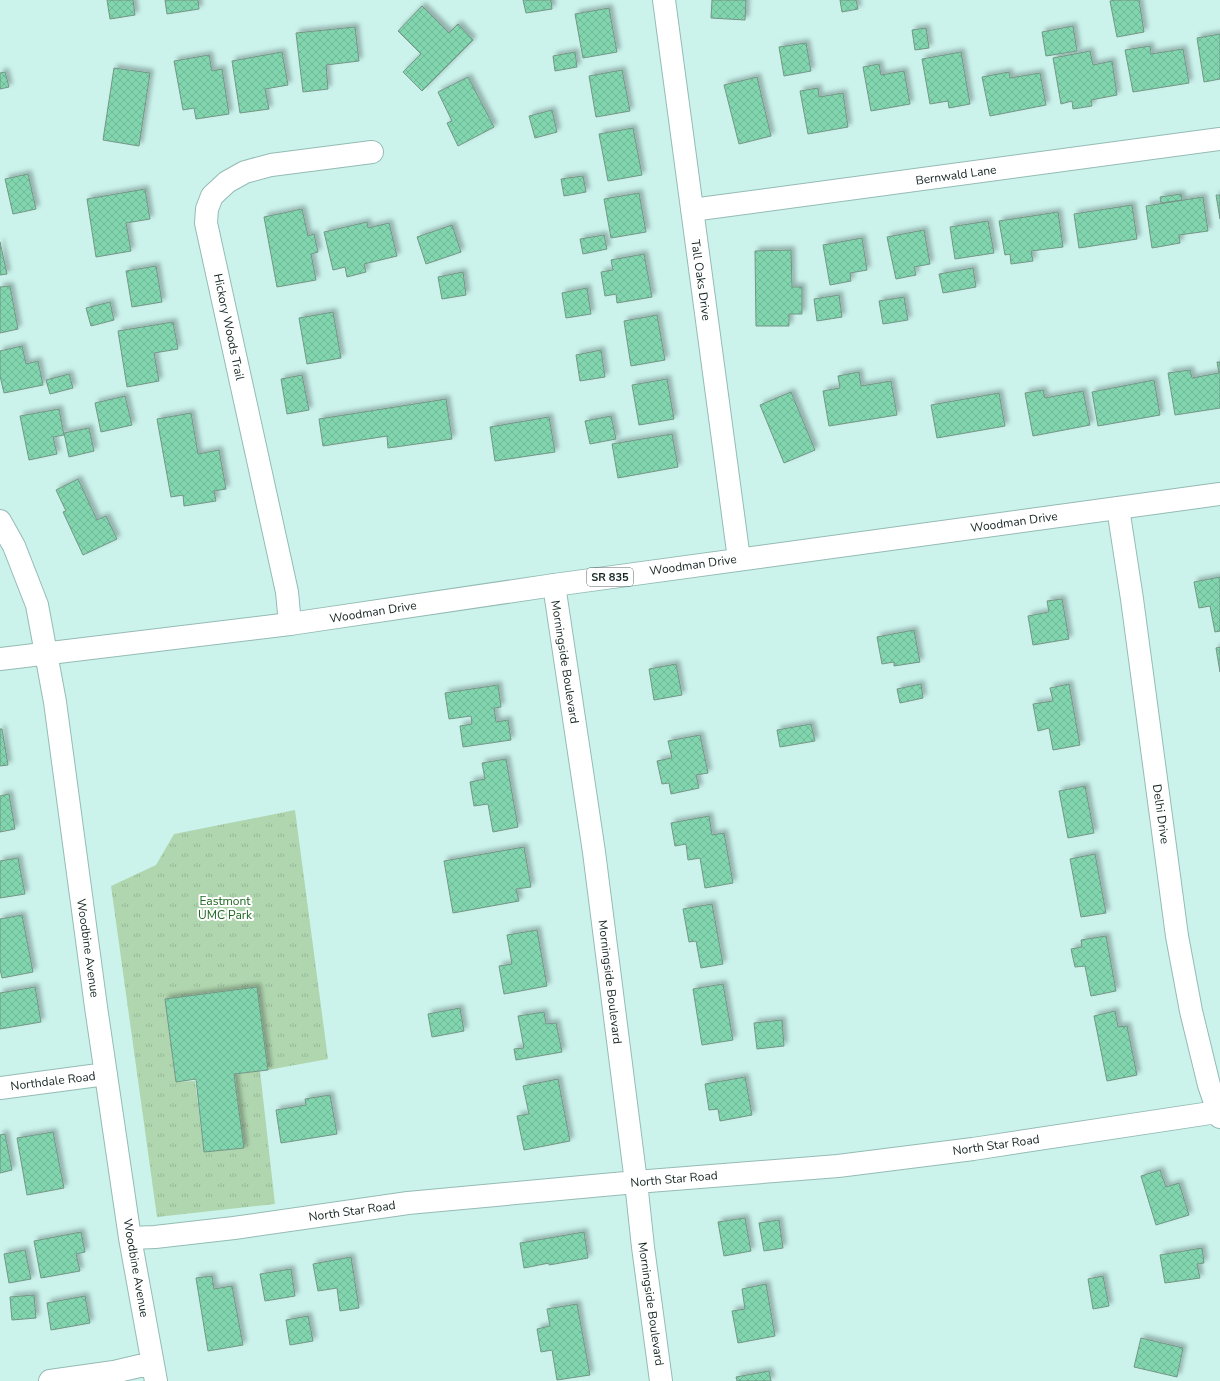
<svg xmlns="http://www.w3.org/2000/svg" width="1220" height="1381" viewBox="0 0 1220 1381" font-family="'Nunito Sans',sans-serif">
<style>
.grass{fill:url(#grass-tufts)}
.building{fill:url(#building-cross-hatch);stroke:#759686;filter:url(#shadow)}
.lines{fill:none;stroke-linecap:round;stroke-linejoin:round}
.minor-casing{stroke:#94bbb4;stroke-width:24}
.primary-casing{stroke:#94bbb4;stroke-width:24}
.minor{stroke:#fff;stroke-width:22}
.primary{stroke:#fff;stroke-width:22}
.labels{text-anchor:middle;stroke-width:4;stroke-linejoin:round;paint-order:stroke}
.shield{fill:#fff;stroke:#5b6664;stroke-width:1}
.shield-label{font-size:11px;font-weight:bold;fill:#152522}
.street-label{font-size:12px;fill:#152522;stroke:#fff}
.park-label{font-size:12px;fill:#1b6720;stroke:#fff}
</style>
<defs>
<pattern id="grass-tufts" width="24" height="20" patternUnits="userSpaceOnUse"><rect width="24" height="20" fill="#b0d6af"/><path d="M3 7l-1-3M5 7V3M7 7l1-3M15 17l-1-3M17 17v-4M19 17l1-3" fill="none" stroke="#96b896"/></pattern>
<pattern id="building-cross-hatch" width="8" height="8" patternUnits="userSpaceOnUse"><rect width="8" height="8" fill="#81d5af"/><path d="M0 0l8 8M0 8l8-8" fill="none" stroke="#6fb796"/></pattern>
<filter id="shadow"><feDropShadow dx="3.5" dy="-3.5" stdDeviation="2" flood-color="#0004"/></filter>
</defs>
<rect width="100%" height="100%" fill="#cbf3ec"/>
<path class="grass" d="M295 810 328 1059 268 1070 170 1034 176 1082 195 1081 204 1152 243 1146 235 1074 260 1071 275 1204 157 1217 111 886 156 865 174 834Z"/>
<path class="building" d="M107 0H133L135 15 110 19Z
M165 0H198L199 9 167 14Z
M523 0H551L552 9 526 13Z
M712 0H746L745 20 711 18Z
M840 0H856L858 9 842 12Z
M1115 0H1139L1144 32 1117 37 1110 1Z
M422 6 449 33 458 24 473 40 422 91 403 72 421 54 398 31Z
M609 8 617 52 583 58 575 14Z
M1073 26 1077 51 1046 56 1042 32Z
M355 27 359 61 326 65 328 89 303 92 296 33Z
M926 28 929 48 915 50 912 30Z
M1220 34V79L1204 82 1197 38Z
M806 43 811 71 784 76 779 47Z
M1150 46 1151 54 1183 49 1189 83 1133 92 1125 50Z
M1090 51 1093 65 1112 61 1117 95 1091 100 1092 106 1073 109 1072 101 1061 104 1053 58Z
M282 52 288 85 265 89 269 109 240 113 232 61Z
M575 52 577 67 555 71 553 56Z
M961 52 970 104 949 108 948 101 930 104 922 59Z
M209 55 212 71 222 69 229 114 196 119 194 108 183 110 174 61Z
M879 64 881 75 904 71 910 104 871 111 863 67Z
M114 68 150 73 139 146 103 140Z
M622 70 630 111 596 117 589 76Z
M5 72 9 87 0 89V73Z
M1009 72 1010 78 1040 73 1046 105 990 116 982 77Z
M468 77 494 127 458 146 447 123 452 121 438 92Z
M757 77 771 136 739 144 724 85Z
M818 88 819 97 843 93 848 127 808 134 800 91Z
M552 110 557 132 535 138 529 116Z
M633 128 642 175 608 181 599 134Z
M28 174 36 209 13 214 5 179Z
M583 176 586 192 564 196 561 179Z
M145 189 150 219 126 223 131 251 96 257 87 199Z
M639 193 646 232 611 238 604 199Z
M1181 194 1182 200 1161 203 1160 197Z
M1216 195H1220V219Z
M1203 197 1208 231 1179 235 1180 243 1152 248 1146 206Z
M1132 205 1137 239 1079 248 1074 214Z
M302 209 308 236 314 234 318 252 311 254 316 280 277 287 264 217Z
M1058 212 1063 247 1031 251 1033 261 1011 264 1010 254 1005 255 999 221Z
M988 221 994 253 955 259 950 227Z
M367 222 368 228 389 223 397 256 364 264 366 272 347 277 345 267 333 270 324 232Z
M452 225 461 252 426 264 417 237Z
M924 230 930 264 914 267 916 275 896 279 887 237Z
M604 235 607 249 583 254 580 239Z
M862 238 867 270 850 273 851 281 830 285 823 245Z
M0 242 7 274 0 275Z
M791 250 792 287H802V314H789V326H756L755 251Z
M644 254 652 297 617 303 616 294 605 296 601 272 613 270 611 260Z
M156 266 162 302 132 307 126 271Z
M973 268 976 287 943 293 939 274Z
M463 272 466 295 442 299 438 277Z
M10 286 18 329 0 333V287Z
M587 288 591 314 566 318 562 293Z
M839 295 842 317 817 321 814 299Z
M904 297 908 320 883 324 879 301Z
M110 302 114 320 91 326 86 308Z
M333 312 341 358 307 364 299 318Z
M657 315 665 360 631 366 624 321Z
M173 322 178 349 154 353 159 381 127 387 118 331Z
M22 346 26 364 38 361 43 385 4 393 0 376V351Z
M601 350 605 377 580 381 576 355Z
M1217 362H1220V408L1175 415 1168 373 1190 370 1192 378 1219 373Z
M859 372 861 386 891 381 897 415 829 426 823 391 840 388 838 376Z
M69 374 73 388 50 394 46 380Z
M302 375 309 410 287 414 281 379Z
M667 379 674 419 639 425 632 385Z
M1154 380 1160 415 1098 426 1092 392Z
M1043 390 1045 398 1083 391 1090 425 1033 436 1025 393Z
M791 392 815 450 784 463 760 405Z
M999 393 1005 426 937 438 931 405Z
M125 396 132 425 101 432 95 403Z
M446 399 452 439 388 448 387 436 323 446 319 419Z
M59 409 64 435 53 437 57 454 29 460 20 416Z
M191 413 198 454 219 450 226 489 214 491 216 501 184 506 183 495 171 497 157 419Z
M611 416 616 439 590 444 585 421Z
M549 417 555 452 495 461 490 427Z
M89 428 94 451 69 457 64 433Z
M672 434 678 467 618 478 612 444Z
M78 479 97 520 106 516 117 539 83 555 63 512 66 511 56 490Z
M1220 577V631L1215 632 1210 606 1199 608 1194 582Z
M1062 599 1069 639 1033 645 1028 616 1049 612 1047 601Z
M914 630 920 662 894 666V662L882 664 877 637Z
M1220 647V672L1216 648Z
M676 664 682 695 654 700 649 669Z
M921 684 923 698 900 703 897 689Z
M1069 684 1080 745 1053 750 1049 728 1038 731 1033 704 1053 701 1050 688Z
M498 685 501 707 494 708 496 722 508 720 511 740 463 747 460 726 472 724 471 716 449 719 445 693Z
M811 724 815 741 780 747 777 730Z
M0 729H2L8 765 0 766Z
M700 735 708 773 696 775 699 788 671 794 669 783 662 784 657 761 672 758 668 741Z
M506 759 518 827 493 832 488 804 474 806 470 782 485 779 482 763Z
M1085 786 1094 833 1068 838 1059 791Z
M9 794 15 829 0 832V796Z
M709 816 712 835 724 833 733 883 705 888 700 858 688 860 686 844 675 846 671 823Z
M524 847 531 887 516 889 519 901 453 913 444 861Z
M1095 854 1106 913 1081 917 1070 859Z
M18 858 25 894 0 898V861Z
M712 904 723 964 701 968 696 941 689 942 683 909Z
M22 915 33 972 2 978 0 969V919Z
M537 930 547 986 504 994 499 966 512 964 507 935Z
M1106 936 1116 991 1091 996 1085 966 1075 967 1071 949 1082 947 1081 940Z
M723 984 733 1040 702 1045 693 989Z
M35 987 41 1022 0 1029V993Z
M257 987 268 1070 234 1074 244 1148 204 1152 196 1079 176 1082 165 999Z
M460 1008 464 1031 432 1037 428 1014Z
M1115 1011 1118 1027 1127 1026 1137 1075 1107 1081 1094 1016Z
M544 1012 546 1024 556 1023 562 1052 516 1060 514 1049 524 1048 518 1016Z
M782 1020 784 1046 757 1049 754 1023Z
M745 1077 752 1115 720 1121 718 1109 709 1110 705 1084Z
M558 1079 570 1141 524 1150 517 1116 529 1114 523 1086Z
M330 1095 337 1134 281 1143 276 1110 306 1105 305 1099Z
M53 1132 64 1188 27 1195 17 1138Z
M5 1134 12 1170 0 1173V1135Z
M1160 1170 1166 1187 1179 1183 1189 1215 1156 1225 1141 1176Z
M745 1218 751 1251 724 1256 718 1222Z
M779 1220 783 1248 764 1251 759 1223Z
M81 1232 85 1252 76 1254 80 1271 41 1278 34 1241Z
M584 1232 588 1258 549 1265V1263L524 1268 520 1243Z
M1202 1248 1204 1263 1197 1264 1200 1278 1165 1283 1160 1255Z
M25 1250 31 1279 9 1283 4 1254Z
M351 1257 359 1308 340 1311 337 1288 318 1291 313 1264Z
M291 1269 295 1296 265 1301 260 1274Z
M212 1276 214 1289 232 1286 243 1345 208 1351 196 1278Z
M1103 1276 1109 1306 1093 1309 1088 1279Z
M766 1284 775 1336 738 1343 732 1311 745 1309 742 1289Z
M34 1295 36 1318 12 1320 10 1297Z
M85 1296 90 1323 51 1330 47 1303Z
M577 1304 590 1375 557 1380 552 1350 541 1352 537 1329 550 1326 547 1309Z
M308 1316 313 1341 290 1345 286 1320Z
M1141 1338 1183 1348 1177 1377 1134 1367Z
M769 1371 771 1381H737L736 1377Z"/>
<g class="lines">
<defs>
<path id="minor" d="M664 0 739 559
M692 210 1220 139
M1118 508 1132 599 1177 936 1191 1011 1209 1085 1220 1117
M0 521 14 546 37 605 55 702 96 1007 130 1238 156 1381
M554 585 594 852 636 1182 643 1247 661 1381
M290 624 287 592 206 223 207 209 212 196 227 182 245 172 271 165 372 152
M0 1088 106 1074
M130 1238 155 1237 234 1228 408 1203 636 1182 838 1166 973 1149 1217 1112
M50 1381 114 1372 152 1363"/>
<path id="primary" d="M0 659 290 624 554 585 1220 494"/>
</defs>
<use href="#minor" class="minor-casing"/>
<use href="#primary" class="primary-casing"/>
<use href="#minor" class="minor"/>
<use href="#primary" class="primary"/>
</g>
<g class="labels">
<rect class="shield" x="587" y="568" width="46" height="18" rx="3"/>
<g class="shield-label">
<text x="610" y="581">SR 835</text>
</g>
<g class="street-label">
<text transform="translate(956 175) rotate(-8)" y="4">Bernwald Lane</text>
<text transform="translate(701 280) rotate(82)" y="4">Tall Oaks Drive</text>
<text transform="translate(229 327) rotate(78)" y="4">Hickory Woods Trail</text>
<text transform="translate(1014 522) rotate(-8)" y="4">Woodman Drive</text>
<text transform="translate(693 565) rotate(-8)" y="4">Woodman Drive</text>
<text transform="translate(373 612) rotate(-9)" y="4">Woodman Drive</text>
<text transform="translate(565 662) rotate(81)" y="4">Morningside Boulevard</text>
<text transform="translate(1161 814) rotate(82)" y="4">Delhi Drive</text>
<text transform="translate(88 948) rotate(82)" y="4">Woodbine Avenue</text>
<text transform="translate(610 982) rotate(83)" y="4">Morningside Boulevard</text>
<text transform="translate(53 1081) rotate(-7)" y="4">Northdale Road</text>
<text transform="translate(996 1145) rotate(-8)" y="4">North Star Road</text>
<text transform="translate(674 1179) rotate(-5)" y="4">North Star Road</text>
<text transform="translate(352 1211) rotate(-8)" y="4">North Star Road</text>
<text transform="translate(136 1268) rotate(80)" y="4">Woodbine Avenue</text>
<text transform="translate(651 1304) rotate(82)" y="4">Morningside Boulevard</text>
</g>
<g class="park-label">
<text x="225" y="905">Eastmont<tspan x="225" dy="14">UMC Park</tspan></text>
</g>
</g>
</svg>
